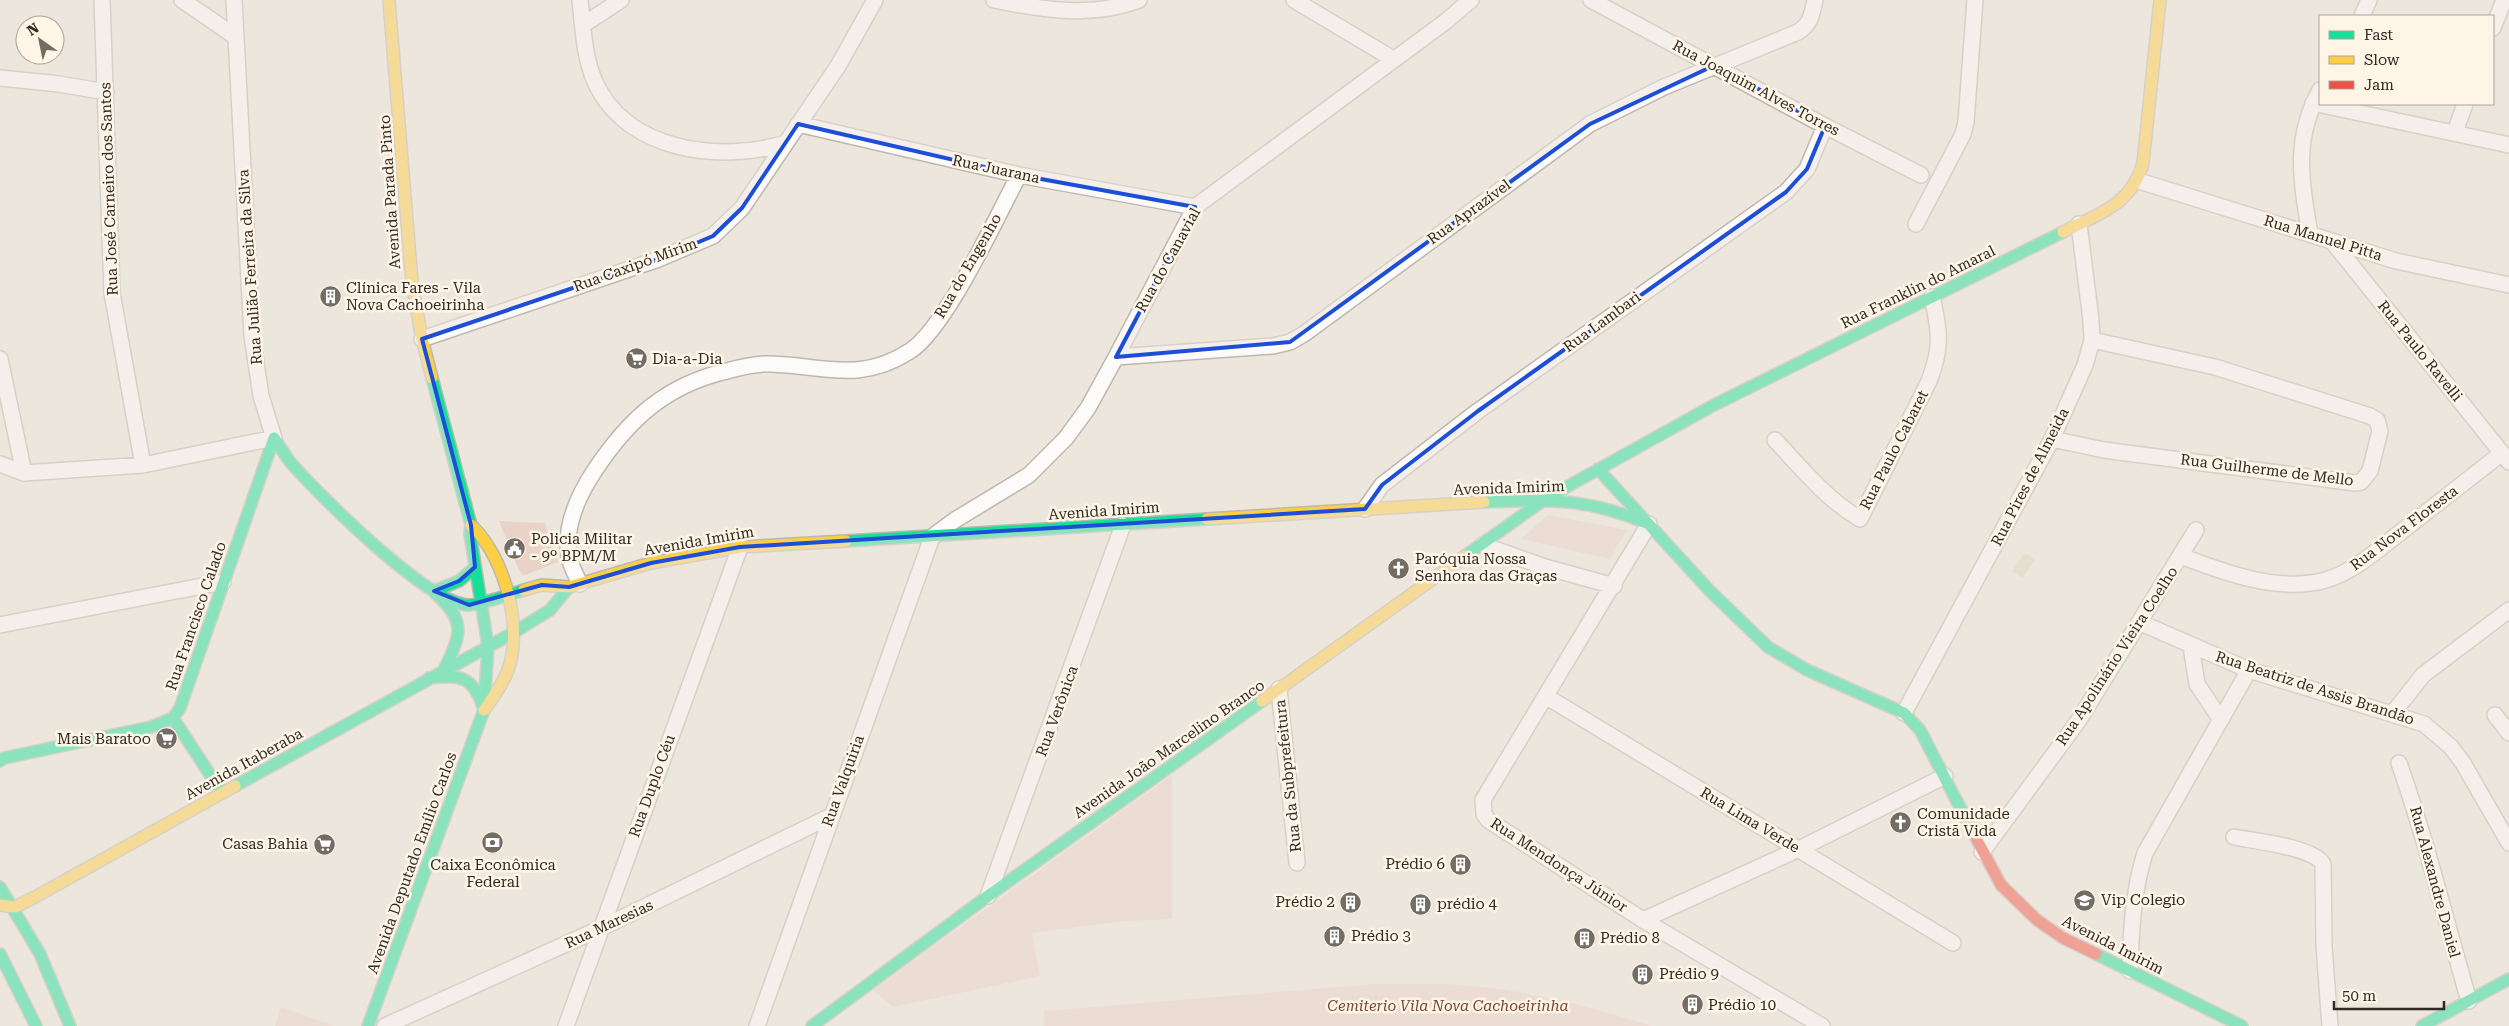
<svg xmlns="http://www.w3.org/2000/svg" width="2509" height="1026" viewBox="0 0 2509 1026" font-family="'Roboto Serif',serif">
<style>
.green{fill:#e9d3c8}
.water{fill:#d7d9bc}
.lines{fill:none;stroke-linecap:round;stroke-linejoin:round}
.street-casing{stroke:#bdb7b0;stroke-width:18}
.fast-casing{stroke:#bdb7b0;stroke-width:14}
.slow-casing{stroke:#bdb7b0;stroke-width:14}
.jam-casing{stroke:#bdb7b0;stroke-width:14}
.street{stroke:#fcfbfa;stroke-width:15}
.fast{stroke:#16e098;stroke-width:11}
.slow{stroke:#ffcf43;stroke-width:11}
.jam{stroke:#f24e42;stroke-width:11}
.marked{fill:none;stroke:#1d4ed8;stroke-width:4;stroke-linejoin:round}
.labels{text-anchor:middle;stroke-width:5;stroke-linejoin:round;paint-order:stroke}
.street-label{font-size:15px;fill:#2f2a24;stroke:#fff5e7}
.poi-label{font-size:15px;fill:#2f2a24;stroke:#fff5e7;text-anchor:start}
.park-label{font-size:15px;font-style:italic;fill:#7c4633;stroke:#fff5e7}
</style>
<rect width="100%" height="100%" fill="#ede6dc"/>
<path class="green" d="M1548 515 1627 530 1610 559 1521 539Z
M499 521 545 523 558 562 523 576 519 570Z
M1172 775V919L1125 921 1032 933 1040 976 893 1007 873 990Z
M1375 984C1404 985 1434 983 1462 985 1528 990 1590 1007 1652 1026H1044V1011Z
M281 1007 334 1026H275Z"/>
<path class="water" d="M2025 553 2035 560 2022 578 2012 571Z"/>
<g class="lines">
<defs>
<path id="street" d="M102 0 112 293 143 465
M182 0 236 37
M580 0C583 28 584 57 595 82 627 152 721 163 786 143
M994 0C1043 10 1092 18 1139 0
M1294 0 1393 59
M1591 0 1825 126 1921 175
M2362 16 2369 0
M583 25 621 0
M2493 28 2504 0
M0 78 59 84 106 92
M2313 103 2509 145
M798 124 1019 175 1195 207
M2455 132 2465 104
M2139 181 2396 261 2509 285
M1916 224 1963 134 1966 122 1975 0
M2310 234C2301 180 2293 140 2320 90
M2332 241 2509 462
M422 339 656 260 713 236 742 208 838 66 875 0
M1116 357 1273 346 1290 342 1304 334 1590 124 1664 87 1798 32C1811 24 1812 14 1815 0
M0 359 24 473
M2052 439 2104 450 2355 483 2361 482 2370 471 2380 431 2377 420 2370 416 2215 367 2092 340
M1775 440C1802 469 1826 499 1860 519L1929 381C1942 348 1940 331 1932 297
M0 464 24 473 143 465 274 438 261 396 252 336 234 0
M1365 509 1382 485 1478 411 1786 192 1807 169 1825 126
M1649 524 1483 800 1484 814 1488 820 1643 920 1822 1026
M1483 545 1545 567 1614 586
M2181 556C2225 573 2279 593 2326 580 2356 571 2381 547 2406 528 2438 503 2470 478 2502 453
M580 584C576 575 570 565 569 556 564 526 579 494 595 470 629 419 666 385 727 371 741 367 756 363 771 364 825 366 861 383 910 351 946 328 997 216 1019 175
M2141 623 2249 670 2424 724 2451 747 2463 763 2509 843
M0 625 223 582
M2191 646 2197 684 2221 720
M1279 689 1297 863
M1547 697 1953 943
M1904 713 2052 439 2085 365 2092 340 2091 320 2079 224
M2393 713 2423 675 2509 610
M2495 715 2509 733
M2399 763C2427 842 2446 922 2469 1001
M2234 837C2254 841 2313 847 2323 864L2324 946 2330 1026
M1982 852 2079 720 2196 530
M988 896 1123 525
M1643 920 1799 849 1945 776
M2130 971C2131 931 2133 891 2145 853L2249 670
M385 1026 601 928 831 816
M566 1026 740 547
M757 1026 932 537 955 520 1029 475 1066 438 1088 408 1116 357 1195 207 1445 22 1471 0"/>
<path id="fast" d="M274 438C280 446 285 456 291 463 320 496 427 603 468 605 480 605 511 594 524 590
M1598 469 1710 591 1768 647 1807 670 1904 713 1920 730 1977 840
M1484 502C1549 499 1588 498 1649 524
M846 541 1207 519
M1465 556 1545 499 1714 405 2063 232
M434 591 459 581 475 567
M435 593C467 622 461 634 444 670
M429 678C459 674 473 676 483 707
M173 718 222 793
M0 761 4 758 151 727 173 718 180 708 274 438
M235 786 513 633 550 610 569 587
M0 887 40 954 70 1026
M0 954 36 1026
M2096 954 2242 1026
M368 1026 484 710 488 646 470 534 471 525 432 378
M812 1026 988 896 1262 701
M2422 1026 2509 979"/>
<path id="slow" d="M389 0 412 283 422 339 432 378
M2063 232C2098 214 2132 205 2143 163L2160 0
M1207 519 1484 502
M471 525C503 556 520 616 511 660 507 678 495 695 484 710
M524 590 542 585 569 587 651 563 740 547 846 541
M1262 701 1465 556
M0 905 15 907 35 897 235 786"/>
<path id="jam" d="M1977 840 2001 885 2037 920 2063 938 2096 954"/>
</defs>
<use href="#street" class="street-casing"/>
<use href="#fast" class="fast-casing"/>
<use href="#slow" class="slow-casing"/>
<use href="#jam" class="jam-casing"/>
<use href="#street" class="street"/>
<use href="#fast" class="fast"/>
<use href="#slow" class="slow"/>
<use href="#jam" class="jam"/>
</g>
<path d="M0 0H2509V1026H0ZM1715 65 1825 126 1807 169 1786 192 1478 411 1382 485 1365 509 740 547 651 563 569 587 542 585 469 605 434 591 459 581 475 567 471 525 422 339 656 260 713 236 742 208 798 124 1019 175 1195 207 1116 357 1290 342 1590 124Z" fill="#ede6dc" fill-opacity=".55" fill-rule="evenodd"/>
<path class="marked" d="M1715 65 1825 126 1807 169 1786 192 1478 411 1382 485 1365 509 740 547 651 563 569 587 542 585 469 605 434 591 459 581 475 567 471 525 422 339 656 260 713 236 742 208 798 124 1019 175 1195 207 1116 357 1290 342 1590 124Z"/>
<defs>
<symbol id="building-disc" viewBox="-11 -11 22 22"><circle r="9.5" fill="#726c64" stroke="#fff5e7"/><path d="M-4-6H4V6H1V3H-1V6H-4ZM-2.5-4.3h1.7v1.8h-1.7ZM.8-4.3h1.7v1.8H.8ZM-2.5-1h1.7V.8h-1.7ZM.8-1h1.7V.8H.8Z" fill="#fff"/></symbol>
<symbol id="supermarket-disc" viewBox="-11 -11 22 22"><circle r="9.5" fill="#726c64" stroke="#fff5e7"/><path d="M-6-5.5h2.5l.6 2H6L4.5 2H-2.5L-4.4-4H-6ZM-1.5 3.2a1.3 1.3 0 1 0 .1 0ZM3 3.2a1.3 1.3 0 1 0 .1 0Z" fill="#fff"/></symbol>
<symbol id="civic-disc" viewBox="-11 -11 22 22"><circle r="9.5" fill="#726c64" stroke="#fff5e7"/><path d="M-.6-6.5H3V-4.5H.6V-3L4-1V1h2V6H-6V1h2V-1L-.6-3ZM-1.2 2.5V6h2.4V2.5Z" fill="#fff"/></symbol>
<symbol id="church-disc" viewBox="-11 -11 22 22"><circle r="9.5" fill="#726c64" stroke="#fff5e7"/><path d="M-1.2-6h2.4v3.5h3.3v2.4h-3.3V6h-2.4V-.1h-3.3v-2.4h3.3Z" fill="#fff"/></symbol>
<symbol id="bank-disc" viewBox="-11 -11 22 22"><circle r="9.5" fill="#726c64" stroke="#fff5e7"/><path d="M-6-4H6V4H-6ZM0-2.3a2.3 2.3 0 1 0 0 4.6a2.3 2.3 0 1 0 0-4.6Z" fill="#fff"/></symbol>
<symbol id="school-disc" viewBox="-11 -11 22 22"><circle r="9.5" fill="#726c64" stroke="#fff5e7"/><path d="M0-5L7-2L0 1L-7-2ZM-4 1L0 2.5L4 1V4Q0 6-4 4Z" fill="#fff"/></symbol>
</defs>
<g fill-rule="evenodd">
<use href="#building-disc" x="318" y="284" width="25" height="25"/>
<use href="#supermarket-disc" x="624" y="346" width="25" height="25"/>
<use href="#civic-disc" x="502" y="536" width="25" height="25"/>
<use href="#church-disc" x="1386" y="556" width="25" height="25"/>
<use href="#supermarket-disc" x="154" y="726" width="25" height="25"/>
<use href="#church-disc" x="1888" y="810" width="25" height="25"/>
<use href="#bank-disc" x="480" y="830" width="25" height="25"/>
<use href="#supermarket-disc" x="312" y="832" width="25" height="25"/>
<use href="#building-disc" x="1448" y="852" width="25" height="25"/>
<use href="#school-disc" x="2072" y="888" width="25" height="25"/>
<use href="#building-disc" x="1338" y="890" width="25" height="25"/>
<use href="#building-disc" x="1408" y="892" width="25" height="25"/>
<use href="#building-disc" x="1322" y="924" width="25" height="25"/>
<use href="#building-disc" x="1572" y="926" width="25" height="25"/>
<use href="#building-disc" x="1630" y="962" width="25" height="25"/>
<use href="#building-disc" x="1680" y="992" width="25" height="25"/>
</g>
<g class="labels">
<g class="street-label">
<text transform="translate(1756 88) rotate(28)" y="5">Rua Joaquim Alves Torres</text>
<text transform="translate(996 169) rotate(12)" y="5">Rua Juarana</text>
<text transform="translate(109 189) rotate(-92)" y="5">Rua José Carneiro dos Santos</text>
<text transform="translate(390 192) rotate(-94)" y="5">Avenida Parada Pinto</text>
<text transform="translate(1469 212) rotate(-36)" y="5">Rua Aprazível</text>
<text transform="translate(2323 238) rotate(17)" y="5">Rua Manuel Pitta</text>
<text transform="translate(1168 260) rotate(-61)" y="5">Rua do Canavial</text>
<text transform="translate(635 265) rotate(-20)" y="5">Rua Caxipó Mirim</text>
<text transform="translate(968 266) rotate(-60)" y="5">Rua do Engenho</text>
<text transform="translate(250 267) rotate(-94)" y="5">Rua Julião Ferreira da Silva</text>
<text transform="translate(1918 287) rotate(-26)" y="5">Rua Franklin do Amaral</text>
<text transform="translate(1602 322) rotate(-36)" y="5">Rua Lambari</text>
<text transform="translate(2420 351) rotate(51)" y="5">Rua Paulo Ravelli</text>
<text transform="translate(1894 450) rotate(-63)" y="5">Rua Paulo Cabaret</text>
<text transform="translate(2267 470) rotate(7)" y="5">Rua Guilherme de Mello</text>
<text transform="translate(2030 477) rotate(-63)" y="5">Rua Pires de Almeida</text>
<text transform="translate(1509 488) rotate(-2)" y="5">Avenida Imirim</text>
<text transform="translate(1104 511) rotate(-4)" y="5">Avenida Imirim</text>
<text transform="translate(2404 528) rotate(-37)" y="5">Rua Nova Floresta</text>
<text transform="translate(699 541) rotate(-10)" y="5">Avenida Imirim</text>
<text transform="translate(196 616) rotate(-71)" y="5">Rua Francisco Calado</text>
<text transform="translate(2117 656) rotate(-57)" y="5">Rua Apolinário Vieira Coelho</text>
<text transform="translate(2315 688) rotate(18)" y="5">Rua Beatriz de Assis Brandão</text>
<text transform="translate(1057 711) rotate(-70)" y="5">Rua Verônica</text>
<text transform="translate(1169 749) rotate(-35)" y="5">Avenida João Marcelino Branco</text>
<text transform="translate(244 764) rotate(-29)" y="5">Avenida Itaberaba</text>
<text transform="translate(1288 776) rotate(-96)" y="5">Rua da Subprefeitura</text>
<text transform="translate(843 781) rotate(-70)" y="5">Rua Valquiria</text>
<text transform="translate(652 786) rotate(-70)" y="5">Rua Duplo Céu</text>
<text transform="translate(1750 820) rotate(31)" y="5">Rua Lima Verde</text>
<text transform="translate(412 863) rotate(-70)" y="5">Avenida Deputado Emílio Carlos</text>
<text transform="translate(1559 865) rotate(33)" y="5">Rua Mendonça Júnior</text>
<text transform="translate(2435 882) rotate(75)" y="5">Rua Alexandre Daniel</text>
<text transform="translate(609 924) rotate(-25)" y="5">Rua Maresias</text>
<text transform="translate(2113 945) rotate(27)" y="5">Avenida Imirim</text>
</g>
<g class="poi-label">
<text x="346" y="293">Clínica Fares - Vila<tspan x="346" dy="17">Nova Cachoeirinha</tspan></text>
<text x="652" y="364">Dia-a-Dia</text>
<text x="531" y="544">Policia Militar<tspan x="531" dy="17">- 9º BPM/M</tspan></text>
<text x="1415" y="564">Paróquia Nossa<tspan x="1415" dy="17">Senhora das Graças</tspan></text>
<text x="151" y="744" text-anchor="end">Mais Baratoo</text>
<text x="1917" y="819">Comunidade<tspan x="1917" dy="17">Cristã Vida</tspan></text>
<text x="308" y="849" text-anchor="end">Casas Bahia</text>
<text x="1445" y="869" text-anchor="end">Prédio 6</text>
<text x="493" y="870" text-anchor="middle">Caixa Econômica<tspan x="493" dy="17">Federal</tspan></text>
<text x="2101" y="905">Vip Colegio</text>
<text x="1335" y="907" text-anchor="end">Prédio 2</text>
<text x="1437" y="909">prédio 4</text>
<text x="1351" y="941">Prédio 3</text>
<text x="1600" y="943">Prédio 8</text>
<text x="1659" y="979">Prédio 9</text>
<text x="1708" y="1010">Prédio 10</text>
</g>
<g class="park-label">
<text x="1448" y="1011">Cemiterio Vila Nova Cachoeirinha</text>
</g>
</g>
<rect x="2319" y="15" width="175" height="90" fill="#fff5e7" stroke="#aca499"/>
<rect x="2329" y="31" width="25" height="8" fill="#16e098" stroke="#aca499"/>
<text x="2364" y="40" font-size="15" fill="#2f2a24">Fast</text>
<rect x="2329" y="56" width="25" height="8" fill="#ffcf43" stroke="#aca499"/>
<text x="2364" y="65" font-size="15" fill="#2f2a24">Slow</text>
<rect x="2329" y="81" width="25" height="8" fill="#f24e42" stroke="#aca499"/>
<text x="2364" y="90" font-size="15" fill="#2f2a24">Jam</text>
<g transform="translate(40 40) rotate(327)"><circle r="24" fill="#fff5e7" stroke="#aca499"/>
<path d="M0-4L9 19L0 12L-9 19Z" fill="#726c64"/>
<text y="-8" font-size="14" font-weight="bold" text-anchor="middle" fill="#2f2a24">N</text>
</g>
<path d="M2334 1001v8h110v-8" fill="none" stroke="#2f2a24" stroke-width="2.5"/>
<text x="2342" y="1001" font-size="15" fill="#2f2a24" stroke="#fff5e7" stroke-width="4" paint-order="stroke">50 m</text>
</svg>
